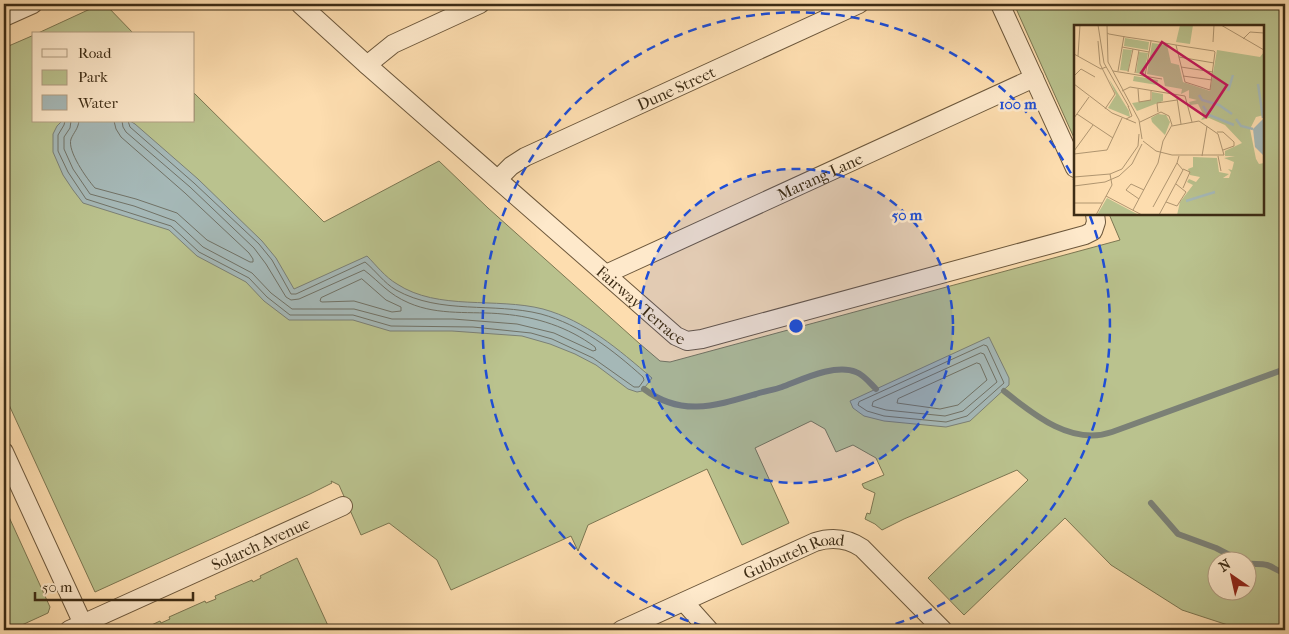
<svg xmlns="http://www.w3.org/2000/svg" width="1289" height="634" viewBox="0 0 1289 634" font-family="'IM FELL French Canon',serif">
<style>
.green{fill:#bac28e;stroke:#7c7752;fill-rule:evenodd}
.water{fill:#a5b8b7;stroke:#7b8076}
.lines{fill:none;stroke-linecap:round;stroke-linejoin:round}
.shore{stroke:#717266;stroke-width:1}
.stream{stroke:#7b8076;stroke-width:6}
.street-casing{stroke:#6d583c;stroke-width:20}
.street{stroke:#fee9cb;stroke-width:18}
.ring{fill:none;stroke:#1d4ed8;stroke-width:2.5;stroke-dasharray:9 6}
.labels{text-anchor:middle;stroke-width:5;stroke-linejoin:round;paint-order:stroke}
.street-label{font-size:16px;fill:#3d2c15;stroke:#fee9cb}
.inset-river{fill:none;stroke:#a5b8b7;stroke-width:2.5}
.inset-road{fill:none;stroke:#b09671;stroke-width:1}
.view{fill:#c2185b;fill-opacity:0.15;stroke:#c2185b;stroke-width:2.5}
.inset-edge{fill:none;stroke:#3d2c15;stroke-width:2.5}
.centre{fill:#1d4ed8;stroke:#fee9cb;stroke-width:2.5}
.ring-label{font-size:15px;text-anchor:middle;font-weight:bold;fill:#1d4ed8;stroke:#fee9cb;stroke-width:5;stroke-linejoin:round;paint-order:stroke}
</style>
<rect width="100%" height="100%" fill="#fdddaf"/>
<filter id="stains"><feTurbulence type="fractalNoise" baseFrequency=".004" numOctaves="4"/><feColorMatrix values="0 0 0 0 .2 0 0 0 0 .09 0 0 0 0 .02 0 0 0 .5 -.17"/></filter>
<radialGradient id="worn" r=".72"><stop offset=".6" stop-color="#630" stop-opacity="0"/><stop offset="1" stop-color="#630" stop-opacity=".3"/></radialGradient>
<path class="green" d="M101 4H105L134 34H36Z
M1014 4H1285V630H1243L1182 610 1111 565 1065 518 964 615 928 578 1028 480 1017 470 904 519 882 530 875 524 865 519 867 513 870 514 875 493 864 488 862 484 884 475 876 458 853 445 836 452 825 429 811 421 755 448 789 523 742 545 707 469 588 525 578 551 571 536 451 590 437 560 389 523 361 535 339 485 331 481 332 483 310 494 95 592 4 394V48L34 35V121H194V93L324 222 439 161 488 208 640 344 660 361 670 362 1120 240 1109 214H1263V26H1075V140ZM1216 562H1246V592H1216Z
M4 506 50 607 48 613 11 630H4Z
M297 558 330 630H141L160 621 161 623 170 619 169 617 205 601 206 603 216 599 215 596 252 580 253 582 261 578 260 576Z"/>
<path class="water" d="M62 121H130L135 124 198 179 262 241 276 258 294 289 367 256C376 265 385 277 397 284 438 311 496 297 543 309 586 321 618 349 652 378L642 391 637 392 628 389 596 365 575 354 550 344 522 336 452 331H390L353 320H289L264 301 246 282 197 256 169 230 83 203 73 190 63 175 53 152V134L57 126Z
M989 337 1009 378V385L970 421 946 427 884 421 864 416 853 408 850 401Z"/>
<g class="lines">
<path class="shore" d="M65 121 64 125 58 135V151L68 172 86 199 171 226 199 252 249 278 267 297 290 315H353L391 326 473 327 531 333 552 339 593 358 634 387H639L644 380 643 377C613 350 581 325 541 314 493 302 441 315 396 290 384 283 376 271 365 262L296 294H291L272 260 259 244 194 183 130 127 128 121
M71 121 70 128 64 137V149L73 169 90 194 134 206 175 221 203 247 252 273 271 293 292 309H354L392 319H453L517 324 554 333 593 351 596 350 595 347C568 327 537 317 503 314 472 311 439 316 409 303 388 294 381 283 364 270L299 299 291 300 286 297 266 264 254 248 190 187 126 132 123 127 122 121
M79 121C78 129 74 132 71 139 67 151 87 179 95 188L136 199 177 213 207 240 250 262H253V259L249 253 185 193 121 137 116 129 114 121
M362 279 386 300 401 307V311L392 312 354 301 322 302 320 301 321 298Z
M984 345 987 346 1004 383 967 416 946 422 884 416 867 411 858 405 859 402Z
M981 353 984 354 997 382 963 411 945 416 886 410 872 406 873 402Z
M977 363 980 364 987 380 958 405 940 409 897 403 898 399Z"/>
<path class="stream" d="M644 389C681 417 715 406 756 394 765 391 774 390 782 387 801 380 835 363 856 372 864 375 870 383 876 389
M1004 391C1034 415 1072 446 1112 432L1285 369
M1151 503 1178 534 1216 548 1243 562
M1246 563C1253 565 1260 563 1267 565 1274 567 1276 571 1285 573"/>
<defs>
<g id="street">
<path id="s1" d="M300 4 367 65 676 336 687 341 702 339 1085 235 1093 231 1096 222 1095 214"/>
<path d="M1000 4 1075 168"/>
<path d="M4 17 33 4"/>
<path d="M367 65 393 44 480 4"/>
<path id="s2" d="M498 179 511 166 525 157 859 4"/>
<path id="s3" d="M606 274 1034 78"/>
<path d="M4 452 83 624"/>
<path d="M684 602 709 630"/>
<path id="s4" d="M69 630 343 506"/>
<path id="s5" d="M621 630 815 542C831 537 847 538 862 548L943 630"/>
</g>
</defs>
<use href="#street" class="street-casing"/>
<use href="#street" class="street"/>
</g>
<circle cx="796" cy="326" r="157" fill="#1d4ed8" fill-opacity=".12"/>
<g class="ring">
<circle cx="796" cy="326" r="157"/>
<path d="M717 630A314 314 0 1 1 1075 181M1090 216A314 314 0 0 1 875 630"/>
</g>
<g class="labels">
<g class="street-label">
<text dy="6" stroke="none"><textPath href="#s2" startOffset="201">Dune Street</textPath></text>
<text dy="6" stroke="none"><textPath href="#s3" startOffset="235">Marang Lane</textPath></text>
<text dy="6" stroke="none"><textPath href="#s1" startOffset="455">Fairway Terrace</textPath></text>
<text dy="6" stroke="none"><textPath href="#s4" startOffset="210">Solarch Avenue</textPath></text>
<text dy="6" stroke="none"><textPath href="#s5" startOffset="189">Gubbuteh Road</textPath></text>
</g>
</g>
<g transform="translate(1074 25)">
<rect width="190" height="190" fill="#fdddaf"/>
<path d="M106 0H119L116 19 102 17ZM51 13 75 17 74 25 50 21ZM78 18 93 20 97 38 105 40 109 57 136 66 143 25 186 32 190 27V90L182 92 176 104 182 134 185 139 190 138V190H103L106 177 119 160 113 157 115 154 122 157 126 152 116 150 114 144 119 142V132L143 133 145 147 155 149 149 153H155L157 147 154 144 158 145 160 137 150 133 161 131H151V126L168 118 151 100 135 93 127 95 130 91 124 79 116 80 115 77 123 75 115 73V65L107 69 108 64 91 61 89 52 73 49ZM49 24 58 25 54 46 46 45ZM65 27 74 28 70 49 62 48ZM60 51 84 55 83 60 59 56ZM35 54 55 86 56 92 34 83 42 70ZM78 67 89 69V76L63 86 58 78 78 75ZM84 89 92 90 96 97 91 110 78 97 77 93ZM33 173 65 190H23Z" fill="#bac28e"/>
<path d="M190 93V131L181 122 179 104Z" fill="#a5b8b7"/>
<path class="inset-river" d="M184 59 189 93M154 66 159 50M125 70 128 75 145 80 158 89M129 81 135 90 160 100M162 94 167 101 179 104M112 176 141 167"/>
<path class="inset-road" d="M24 0 30 38 55 82M33 0 34 37 65 95 68 114M147 0 190 25M33 8 35 9 52 12 79 16 102 20 114 22 140 26 141 27 136 65 111 57 102 20M169 14 176 7 190 8M24 16 26 39 41 69 31 84M139 17 140 0M48 22 75 27M0 29 27 44 32 42M4 31 6 0M105 32 140 38M107 42 139 47M39 46 88 54M44 46 50 11M54 47 59 24M61 48 65 25M0 51 7 44 21 52M71 51 77 16M109 51 138 55M0 59 38 88 62 98M64 64 65 77 77 75V66M48 66 56 62 111 71 118 97M103 73 107 99M84 87 83 78 103 75M3 89 39 113M0 93 15 72M52 94 58 91 54 81M143 107H149L160 117V121L149 125M69 116 82 126 98 130H150L144 109 125 96 98 101M0 126 19 100M0 129 33 125 48 93M128 131 133 101M144 131 147 146M109 144 116 147 109 163M0 152 36 149 48 144 64 121 65 109M0 161 31 157 45 151 58 139 68 119M32 171 68 190M65 174 52 165 57 159 70 165M92 177 103 181 112 167 102 159M0 178H28M79 182 103 138M59 185 84 138 89 116 98 100 95 91 87 87 66 97M22 190 38 160 36 149M85 190 109 145 103 138 105 131"/>
<path class="view" d="M88 17 153 60 132 92 67 48Z"/>
<rect width="190" height="190" class="inset-edge"/>
</g>
<circle cx="796" cy="326" r="8" class="centre"/>
<g class="ring-label">
<text x="1018" y="109">100 m</text>
<text x="907" y="220">50 m</text>
</g>
<rect width="1289" height="634" fill="none" stroke="#fdddaf" stroke-width="20"/>
<rect x="5" y="5" width="1279" height="624" fill="none" stroke="#3d2c15" stroke-width="2.5"/>
<rect x="10" y="10" width="1269" height="614" fill="none" stroke="#3d2c15"/>
<rect x="32" y="32" width="162" height="90" fill="#fee9cb" stroke="#b19d82"/>
<rect x="42" y="49" width="25" height="8" fill="#fee9cb" stroke="#b19d82"/>
<text x="78" y="58" font-size="15" fill="#3d2c15">Road</text>
<rect x="42" y="70" width="25" height="15" fill="#bac28e" stroke="#b19d82"/>
<text x="78" y="82" font-size="15" fill="#3d2c15">Park</text>
<rect x="42" y="95" width="25" height="15" fill="#a5b8b7" stroke="#b19d82"/>
<text x="78" y="108" font-size="15" fill="#3d2c15">Water</text>
<g transform="translate(1232 576) rotate(326)"><circle r="24" fill="#fee9cb" stroke="#b19d82"/>
<path d="M0-4L9 19L0 12L-9 19Z" fill="#8f2418"/>
<text y="-8" font-size="14" font-weight="bold" text-anchor="middle" fill="#3d2c15">N</text>
</g>
<path d="M35 592v8h158v-8" fill="none" stroke="#3d2c15" stroke-width="2.5"/>
<text x="42" y="592" font-size="15" fill="#3d2c15" stroke="#fee9cb" stroke-width="4" paint-order="stroke">50 m</text>
<rect width="100%" height="100%" filter="url(#stains)"/>
<rect width="100%" height="100%" fill="url(#worn)"/>
</svg>
